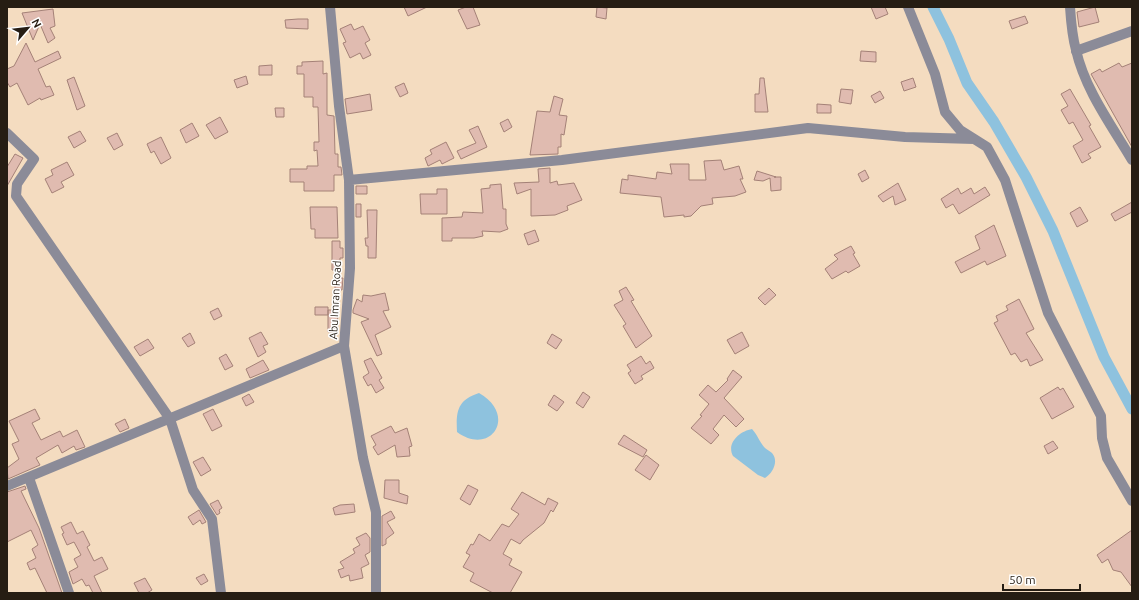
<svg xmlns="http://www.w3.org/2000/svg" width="1139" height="600" viewBox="0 0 1139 600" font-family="Ubuntu,sans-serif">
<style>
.water{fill:#8ec2de}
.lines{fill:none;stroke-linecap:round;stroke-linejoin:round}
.canal{stroke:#8ec2de;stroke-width:11}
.building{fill:#e0bbb0;stroke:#a48177}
.minor{stroke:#8b8b98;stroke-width:10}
.tertiary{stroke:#8b8b98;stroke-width:10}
.labels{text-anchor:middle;stroke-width:3;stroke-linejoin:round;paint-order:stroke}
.street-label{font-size:11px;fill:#261d13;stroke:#fff}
</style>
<rect width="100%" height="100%" fill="#f4dcc0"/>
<path class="water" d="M479 393C518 415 491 457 457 432 456 412 457 400 479 393Z
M752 429C757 434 760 443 765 448 767 450 770 451 772 453 779 461 773 473 765 478L758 475 733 456C726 443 740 431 752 429Z"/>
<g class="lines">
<path class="canal" d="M933 7 949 39 967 83 994 122 1026 177 1053 231 1104 357 1132 409"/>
</g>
<path class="building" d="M404 7H427L408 16Z
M466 7H473L480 25 467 29 458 10Z
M597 7 607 8 606 19 596 17Z
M871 7H885L888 14 876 19Z
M1095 7 1099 22 1079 27 1077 12Z
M53 9 55 26 50 28 55 38 48 43 40 24 33 40 22 13Z
M1025 16 1028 23 1012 29 1009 21Z
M298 19H308V29L286 28 285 20Z
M351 24 354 30 363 26 370 40 365 43 371 55 363 59 360 53 350 58 343 43 346 42 340 29Z
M26 43 35 62 58 51 61 58 38 69 46 87 50 86 54 95 41 100 40 98 28 105 17 83 10 87 7 82V69L14 66Z
M861 51 876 52V62L860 61Z
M323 61V74L327 73V115L334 116 335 154H338V167H341L342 175H334V191H304V182H290V169H307V166H318L317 150 314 151V142H319L318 107H313V97H304V74H297V66H302V62Z
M1119 63 1122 67 1132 63V147L1091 74 1100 69 1102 72Z
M272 65V75H259V66Z
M246 76 248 84 237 88 234 80Z
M74 77 85 106 77 110 67 80Z
M760 78H764L768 112H755V94H759Z
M913 78 916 87 904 91 901 82Z
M404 83 408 93 400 97 395 87Z
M841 89 853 90 851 104 839 102Z
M1070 89 1091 125 1089 126 1101 147 1088 154 1091 158 1082 163 1073 146 1083 140 1073 122 1069 124 1061 110 1068 106 1061 94Z
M880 91 884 98 875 103 871 96Z
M370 94 372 110 347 114 345 99Z
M554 96 563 99 559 115 567 116 564 135 561 134V147H558V154L530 155 537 111 550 112Z
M817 104 831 105V113H817Z
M275 108H284V117H276Z
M220 117 228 132 215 139 206 125Z
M508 119 512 127 504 132 500 123Z
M192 123 199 136 186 143 180 130Z
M478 126 487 147 461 159 457 151 476 143 469 130Z
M80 131 86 141 74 148 68 137Z
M117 133 123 145 114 150 107 138Z
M161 137 171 158 161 164 154 151 151 153 147 144Z
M446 142 454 158 442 164 440 160 428 166 425 158 432 154 430 150Z
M15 154 23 158 7 186V167Z
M721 160 724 170 739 166 743 179H740L746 192 735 196 712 198 713 204 701 206 691 216 684 217V215L664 217 661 197 620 193 622 179 628 180V175L656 179 657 172 672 174 670 164H689V180H706L704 161Z
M67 162 74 175 61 182 64 187 52 193 45 179 53 175 51 170Z
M550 168V183L557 181 558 185 574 183 582 200 567 206 568 210 555 215 531 216V189L517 194 514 183 539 182 538 169Z
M865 170 869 178 862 182 858 174Z
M757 171 776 177H774H781V190L771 191 770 178 763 181 754 180Z
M898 183 906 200 895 205 893 196 883 202 878 196Z
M501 184 503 209H506V224L508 229 500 232 482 231 483 236 474 238H452V241H442V218L462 217 463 212 483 213 481 189 490 188V185Z
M356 186H367V194H356Z
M985 187 990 195 959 214 953 204 946 208 941 199 958 188 961 194 971 188 974 194Z
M437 189H447V214H421L420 194H437Z
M1132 202V212L1115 221 1111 214Z
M356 204H361V217H356Z
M310 207H337L338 238H315V229H311Z
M1080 207 1088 221 1077 227 1070 213Z
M367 210H377L376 258H368V246H366L365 238H368Z
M994 225 1006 256 987 265 985 261 961 273 955 262 980 249 975 236Z
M535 230 539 241 528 245 524 234Z
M332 241H340V248H343V258H340V270H332Z
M851 246 855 253 853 254 860 266 848 273 846 271 832 279 825 269 838 259 834 255Z
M335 278H343L342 290H335Z
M626 287 634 300 631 301 652 336 636 348 623 326 626 324 614 305 623 300 619 291Z
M769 288 776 295 765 305 758 298Z
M385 293 389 310 383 311 391 327 375 335 382 354 377 356 361 322 369 319 353 313V310L357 299 362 302 363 295 371 296Z
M1019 299 1034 329 1026 333 1043 360 1030 366 1027 359 1021 362 1015 353 1011 355 994 323 998 321 996 316 1008 310 1006 306Z
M315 307H328V315H315Z
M218 308 222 316 214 320 210 312Z
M328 310H338L337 332H328Z
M261 332 268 344 263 346 266 352 258 357 249 338Z
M742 332 749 346 735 354 727 340Z
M190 333 195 343 188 347 182 338Z
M552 334 562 340 556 349 547 343Z
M148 339 154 348 140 356 134 347Z
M226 354 233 366 225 370 219 358Z
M641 356 646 364 650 361 654 368 641 376 643 379 635 384 628 373 631 371 627 365Z
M371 358 382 378 379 380 384 388 376 393 371 384 368 386 363 377 369 373 364 361Z
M263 360 269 370 250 378 246 369Z
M733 370 742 377 724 398 744 419 736 427 724 415 713 429 719 435 711 444 691 428 702 416 700 415 709 404 699 395 708 385 716 392 728 380 727 379Z
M1058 387 1060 390 1063 388 1074 407 1052 419 1040 398Z
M583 392 590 397 583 408 576 403Z
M249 394 254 402 246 406 242 398Z
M554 395 564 402 557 411 548 405Z
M35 409 40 419 32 423 41 440 60 431 63 437 77 430 85 447 76 450 74 446 62 453 58 445 36 458 40 465 8 479 7 468 19 459 12 444 19 441 9 421Z
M213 409 222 426 212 431 203 414Z
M125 419 129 428 120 432 115 424Z
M391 426 395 433 407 428 412 446 409 447 410 456 397 457 395 445 378 455 373 447 376 445 371 436Z
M624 435 647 450 643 457 618 444Z
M1053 441 1058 448 1048 454 1044 446Z
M646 455 659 465 650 480 635 470Z
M203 457 211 470 201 476 193 462Z
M385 480H399V493L408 496 407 504 384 498Z
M468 485 478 490 470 505 460 499Z
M25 486 26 489 21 491 39 528 62 593H47L35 568 30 570 27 563 36 558 32 549 38 545 31 530 7 542V492Z
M522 492 545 505 548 498 558 503 553 512 551 510 544 523 523 540 520 544 511 539 503 554 512 559 509 565 522 572 510 593H493L470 581 474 573 463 567 470 555 466 553 471 544 473 545 479 534 490 541 502 524 509 527 519 514 511 509Z
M218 500 222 508 219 510 220 513 217 515 210 504Z
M354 504 355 512 335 515 333 508 340 505Z
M199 510 206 522 202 524 200 520 193 525 188 517Z
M391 511 395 518 387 522 394 533 386 539V544L382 546V516Z
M71 522 77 534 83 531 90 545 87 547 94 561 102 557 108 569 94 576 102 593H93L89 585 86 586 82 579 73 584 69 572 78 567 74 559 81 555 74 542 67 545 62 534 64 533 61 527Z
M1132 530V587L1121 572 1113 570 1108 559 1102 563 1097 555Z
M366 533 370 538V552L365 555 369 564 361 568 363 578 350 581 349 575 341 578 338 570 344 568 340 562 355 553 353 549 360 545 356 538Z
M204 574 208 581 201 585 196 578Z
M145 578 152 590 147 593H139L134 583Z"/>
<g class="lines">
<path class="minor" d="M330 7 339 106 349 180 350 268 344 346 363 458 376 512V593
M908 7 935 74 945 112 960 130 987 147 1005 180 1048 313 1101 416 1102 438 1107 458 1132 501
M1076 51 1132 31
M7 133 34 159 17 184 16 196 170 419 193 490 212 519 221 593
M349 180 562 160 808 128 905 137 974 139
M29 478 69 593
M7 486 344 346"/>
<path class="tertiary" d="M1070 7C1071 22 1072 36 1076 50 1085 90 1112 126 1132 160"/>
</g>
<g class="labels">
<g class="street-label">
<text transform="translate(335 300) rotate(-87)" y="4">Abu Imran Road</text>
</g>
</g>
<rect width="1139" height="600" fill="none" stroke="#261d13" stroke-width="16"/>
<g transform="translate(28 28) rotate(62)" stroke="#ffffff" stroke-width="3" paint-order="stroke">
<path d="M0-3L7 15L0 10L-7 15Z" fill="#261d13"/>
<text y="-6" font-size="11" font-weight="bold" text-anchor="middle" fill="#261d13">N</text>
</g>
<path d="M1003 584v6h77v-6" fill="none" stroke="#261d13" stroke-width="2"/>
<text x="1009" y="584" font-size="12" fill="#261d13" stroke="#ffffff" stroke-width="3" paint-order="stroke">50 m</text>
</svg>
